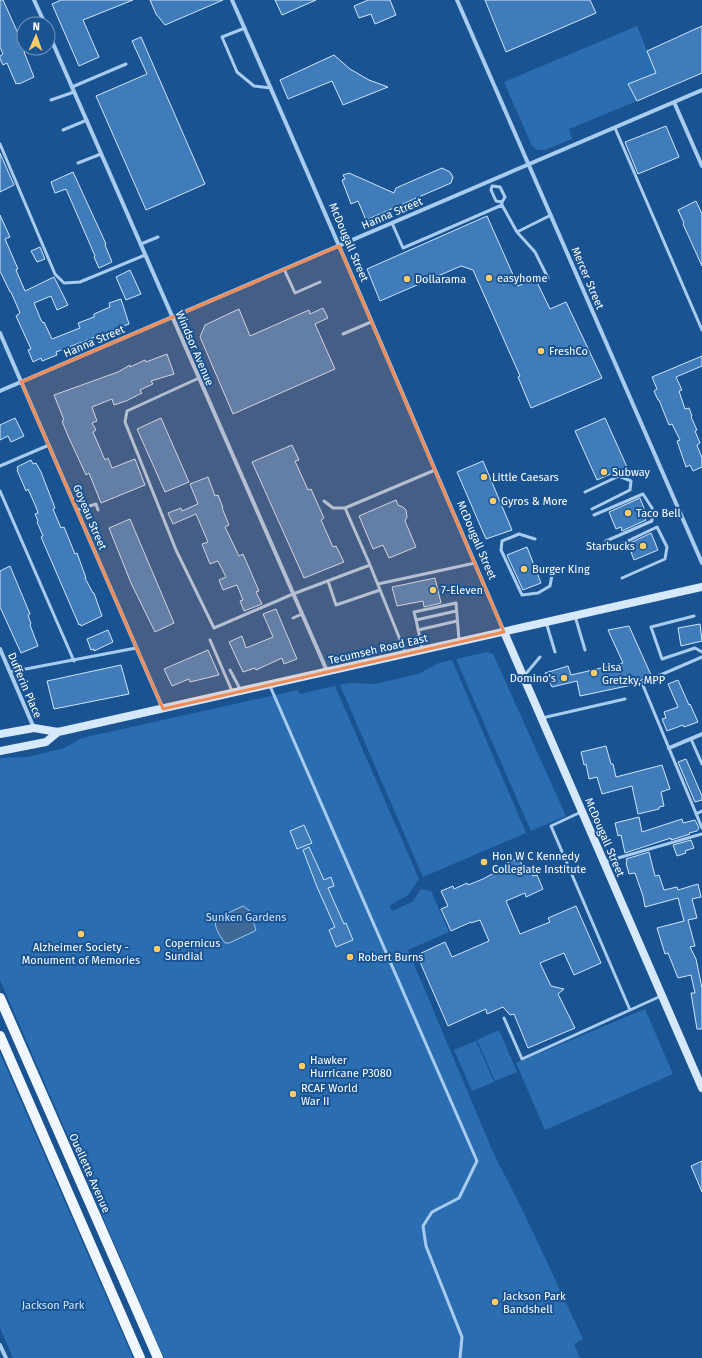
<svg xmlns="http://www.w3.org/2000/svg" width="702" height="1358" viewBox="0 0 702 1358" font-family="'Fira Sans',sans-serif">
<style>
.green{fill:#2b6db1}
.water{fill:#3e6896;stroke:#9bc7f2}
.building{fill:#417cba;stroke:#cfe5fb}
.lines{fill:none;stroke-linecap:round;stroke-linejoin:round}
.lane{stroke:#a8ccf0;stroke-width:3}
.street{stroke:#a8ccf0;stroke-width:4}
.secondary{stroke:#d6e8fb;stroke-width:8}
.primary{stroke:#f1f7ff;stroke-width:10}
.marked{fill:#ef8b55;fill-opacity:0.2;stroke:#ef8b55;stroke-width:3;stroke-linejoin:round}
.poi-dot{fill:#ffcd67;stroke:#195392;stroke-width:1.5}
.labels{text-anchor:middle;stroke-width:4;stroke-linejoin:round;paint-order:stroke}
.street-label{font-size:11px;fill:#fff;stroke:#195392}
.poi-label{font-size:11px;fill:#fff;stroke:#195392;text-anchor:start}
.park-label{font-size:11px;fill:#cfe5fb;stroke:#195392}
</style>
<rect width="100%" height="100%" fill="#195392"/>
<path class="green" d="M637 26 656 73 628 84 637 101 569 129 572 139 545 150H538L532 146 504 82Z
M487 652 493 654 566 816 531 831 456 659Z
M452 660 526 833 423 877 340 685 350 683 375 684 418 674 439 663Z
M335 686 419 879 408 895 389 906 392 911 412 902 421 889 431 891 449 932 408 950 493 1152 523 1211 583 1339 574 1344 580 1358H164L0 980V758L28 757 64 748 82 738 298 690 300 694Z
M645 1009 673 1074 545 1130 516 1063Z
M499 1030 517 1072 495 1081 477 1040Z
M476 1041 494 1082 472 1091 454 1050Z
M0 1053 133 1358H13L0 1328Z"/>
<path class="water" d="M243 906 250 911 256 930 253 932 229 943H225C221 937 213 927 216 919Z"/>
<path class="building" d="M0 0H3L26 51 24 52 34 77 19 84 18 83 16 84 7 63 3 65 0 59V56L3 54 0 47Z
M61 0H133L83 20 99 57 79 66 52 4Z
M150 0H223L165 25 156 14Z
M275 0H316L282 15Z
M368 0H390L396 15 375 24 371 14 359 18 354 6Z
M485 0H590L596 13 506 52Z
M702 26V73L637 101 628 84 656 73 647 51Z
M141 37 205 184 146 210 96 96 147 74 132 41Z
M334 55 350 69 369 80 388 87 343 105 332 81 288 99 280 80Z
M666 126 679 157 638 174 625 142Z
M0 153 14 185 0 192Z
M442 168 450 172 453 177 451 183 366 220 358 201 351 204 342 180 345 179 343 175 349 173 394 193 396 188Z
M73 172 106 244 105 245 112 262 99 268 94 257 95 256 66 189 55 193 51 182Z
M696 201 702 214V266L683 224 684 223 678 210Z
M0 215 10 237 5 239 18 269 16 270 25 291 54 277 68 305 57 310 51 296 34 303 41 320 43 323 44 322 52 339 80 328 78 323 94 317V314L110 307 109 303 121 299 129 324 56 352 57 355 42 361 41 358 33 362 28 350 31 349 16 316 20 313 11 292H10L0 271Z
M487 216 518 286 535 278 550 309 566 302 602 378 531 408 518 377 520 376 473 270 461 266 380 301 367 269Z
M40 247 45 259 37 262 31 251Z
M130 270 141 294 126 300 116 277Z
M323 308 328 318 315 324 335 369 233 414 200 337 205 325 239 309 250 336 309 310 310 314Z
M167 354 174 374 151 381 153 384 140 390 142 393 126 401 114 405 112 399 92 407 97 421 92 423 96 430 93 432 105 460 108 458 112 468 135 459 145 485 101 503 89 473 86 475 68 436 62 421 64 420 54 395 118 372 130 365V367L145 360 146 362Z
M702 356V366L676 377 682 390 679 391 685 409 689 408 692 416 691 417 697 430 695 431 700 443 697 445 702 458V467L693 471 690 465 686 467 677 441 680 440 672 424 669 425 659 400H658L654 391 657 389 652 377Z
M15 418 24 436 11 442 8 436 0 440V425Z
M161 418 189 482 165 492 137 429Z
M605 418 627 467 597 480 575 431Z
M292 445 299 460 295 461 308 490 311 489 324 518 321 520 333 547 336 546 344 562 304 578 252 462Z
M31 460 33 464 36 463 41 472 55 508 53 509 61 528 64 527 75 554 77 553 86 578H85L93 593H94L102 616 81 626 80 624 79 625 41 537 43 536 37 522 38 521 35 514 38 513 36 507 28 489 26 491 17 470H18L17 467Z
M483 461 512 530 486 539 457 472Z
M208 477 215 496 218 495 223 508H222L229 525 225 527 239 556 243 554 259 591 256 592 262 604 244 611 240 601 243 600 237 585 223 590 219 580 226 577 218 561 210 564 202 544 208 542 196 514 173 524 168 513 181 508 182 511 198 504 190 484Z
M640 498 647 516 645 517 646 520 622 531 621 527 616 529 609 512Z
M396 500 398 505 403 507 406 510 407 517 405 521 416 547 389 558 383 545 373 549 359 516Z
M130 519 174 623 155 632 131 583 109 528Z
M651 533 658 550 634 560 628 544Z
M527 547 541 583 523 590 507 555Z
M10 566 30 614 28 615 31 624 30 625 38 646 21 653 0 607V571Z
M435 578 441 603 424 607 423 601 397 606 392 587Z
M276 609 297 659 284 664 282 658 256 670 255 668 243 672 229 642 242 636 246 648 273 637 263 614Z
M700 624 702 641 681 646 678 628Z
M629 626 651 675 632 685 580 696 577 681 552 687 545 673 568 666 571 675 623 663 608 630Z
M108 630 113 642 94 651V649L91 650 87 639Z
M208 650 219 675 190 682 189 679 172 686 164 669Z
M121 665 129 694 54 709 47 681Z
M678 680 689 705 690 704 698 722 684 727 683 725 667 731 662 719 666 718 664 712 678 707 668 684Z
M606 746 611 764H613L616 777 662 765 670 789 661 792 664 806 659 807V809L638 814 632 786 602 794 597 777 589 779 586 764 584 765 581 752Z
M686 759 702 796V800L695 802 678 762Z
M639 817 642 832 682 819 683 823 695 820 699 828 697 831 689 833 690 834 671 840V838L625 853 621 835 618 836 615 823Z
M304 825 312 843 297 849 290 831Z
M691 840 694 848 685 851 686 853 677 856 673 845Z
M309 847 324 880 331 877 334 886 328 888 344 924 346 923 353 940 336 947 329 930 335 927 317 887 303 850Z
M649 852 655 876 659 875 664 890 677 887 678 890 698 884 701 897 692 899 697 918 688 920 695 946 690 947 696 959 702 988V1029H697L691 993H695L691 975 678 978 668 953 665 954 657 928 684 921 678 898 645 907 643 896 635 873 629 874 626 863 627 862 626 859Z
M519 858 525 872 531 870 533 876 537 875 543 889 526 897 525 893 506 901 520 934 550 922 548 918 576 906 601 963 574 975 564 953 540 963 551 986 564 989 558 994 575 1028 528 1048 514 1014 510 1015 503 1007 487 1014 486 1009 448 1026 417 955 445 942 452 957 489 941 480 920 471 923V922L451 931 441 909 448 906 441 891 453 886 454 889 467 883 468 885 483 879 494 873V872L508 866 507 863Z
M702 1161V1192L691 1166Z"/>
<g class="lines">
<path class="lane" d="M245 28 222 37 237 72 254 86 271 88
M72 87 126 64
M51 100 74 92
M615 128 702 330
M63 130 87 120
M0 144 55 274 64 283 80 282 145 255
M78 163 101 154
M502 202 496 201 491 190 492 186 500 187 505 197 502 202V205
M392 223 403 248 502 205 517 232 551 215
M517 232 535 252 548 278
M141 244 158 237
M284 269 295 293 320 282
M343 334 371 322
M199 378 127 411 125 422 176 550 214 628 293 594 370 565
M0 466 49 445
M0 491 74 661
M585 492 619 476 631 481 630 490 592 509
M324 501 333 508H345L435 470
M345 508 370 565 405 652
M77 510 96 504 98 510
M594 515 643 494 652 508V521L606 541
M535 539 519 534 502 541 501 550 522 595 538 593 550 586 552 575
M609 550 657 527 667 547 665 559 622 578
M328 581 336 605 380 590
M378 584 475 563
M575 616 585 650
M694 616 651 627 662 659 695 648 702 652
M293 618 302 614
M416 620 414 612 456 603 459 640
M546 622 555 652
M418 630 457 621
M210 640 232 691
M422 648 416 620 456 611
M702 657 642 683 702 828
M230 670 240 689
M10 672 136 648
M524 676 540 657
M270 686 477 1161 459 1198 432 1212 423 1226 426 1246 462 1337 460 1358
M542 718 625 699
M691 739 702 764
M581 812 551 826 630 1010 661 996
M696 814 702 811
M604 862 702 834
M504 1018 522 1059 630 1010"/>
<path class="street" d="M34 0 45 24
M232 0C325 210 414 421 504 632
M457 0 702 563
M48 32 327 671
M674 102 702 166
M0 333 163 709
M0 391 702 90
M0 649 34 728
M669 748 702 734
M0 1345 6 1358"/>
<path class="secondary" d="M504 632 702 1088
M0 734 34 728 58 732 702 587
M0 751 46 742 58 732"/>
<path class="primary" d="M0 998 158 1358
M0 1036 140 1358"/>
</g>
<path class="marked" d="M339 246 504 632 163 709 21 382Z"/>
<g class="poi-dot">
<circle cx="489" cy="278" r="4"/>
<circle cx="407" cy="279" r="4"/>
<circle cx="541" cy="351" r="4"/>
<circle cx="604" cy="472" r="4"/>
<circle cx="484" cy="477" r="4"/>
<circle cx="493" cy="501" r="4"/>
<circle cx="628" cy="513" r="4"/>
<circle cx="643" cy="546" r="4"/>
<circle cx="524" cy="569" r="4"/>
<circle cx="433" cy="590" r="4"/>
<circle cx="594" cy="673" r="4"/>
<circle cx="564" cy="678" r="4"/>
<circle cx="484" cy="862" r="4"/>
<circle cx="81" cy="934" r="4"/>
<circle cx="157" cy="949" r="4"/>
<circle cx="350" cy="957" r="4"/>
<circle cx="302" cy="1066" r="4"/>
<circle cx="293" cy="1094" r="4"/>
<circle cx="495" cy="1302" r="4"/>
</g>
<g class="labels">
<g class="street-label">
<text transform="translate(392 213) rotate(-23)" y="4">Hanna Street</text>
<text transform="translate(349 242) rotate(67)" y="4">McDougall Street</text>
<text transform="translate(588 278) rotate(67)" y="4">Mercer Street</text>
<text transform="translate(94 341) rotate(-23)" y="4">Hanna Street</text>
<text transform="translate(195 348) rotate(67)" y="4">Windsor Avenue</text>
<text transform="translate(90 517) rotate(67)" y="4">Goyeau Street</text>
<text transform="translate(477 540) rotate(67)" y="4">McDougall Street</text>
<text transform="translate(378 649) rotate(-13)" y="4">Tecumseh Road East</text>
<text transform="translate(25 685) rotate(67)" y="4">Dufferin Place</text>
<text transform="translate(605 837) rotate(67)" y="4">McDougall Street</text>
<text transform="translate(90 1173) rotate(66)" y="4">Ouellette Avenue</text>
</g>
<g class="poi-label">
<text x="497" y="282">easyhome</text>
<text x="415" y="283">Dollarama</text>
<text x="549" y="355">FreshCo</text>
<text x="612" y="476">Subway</text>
<text x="492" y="481">Little Caesars</text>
<text x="501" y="505">Gyros &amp; More</text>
<text x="636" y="517">Taco Bell</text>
<text x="635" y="550" text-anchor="end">Starbucks</text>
<text x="532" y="573">Burger King</text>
<text x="441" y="594">7-Eleven</text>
<text x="602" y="671">Lisa<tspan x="602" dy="13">Gretzky, MPP</tspan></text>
<text x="556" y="682" text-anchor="end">Domino's</text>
<text x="492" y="860">Hon W C Kennedy<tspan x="492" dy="13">Collegiate Institute</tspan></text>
<text x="165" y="947">Copernicus<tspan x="165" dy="13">Sundial</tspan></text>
<text x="81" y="951" text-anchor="middle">Alzheimer Society -<tspan x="81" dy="13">Monument of Memories</tspan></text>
<text x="358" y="961">Robert Burns</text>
<text x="310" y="1064">Hawker<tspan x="310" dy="13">Hurricane P3080</tspan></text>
<text x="301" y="1092">RCAF World<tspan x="301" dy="13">War II</tspan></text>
<text x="503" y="1300">Jackson Park<tspan x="503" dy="13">Bandshell</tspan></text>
</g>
<g class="park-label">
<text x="246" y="921">Sunken Gardens</text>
<text x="53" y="1309">Jackson Park</text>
</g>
</g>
<g transform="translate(36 36) rotate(2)"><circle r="19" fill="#195392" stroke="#7598be"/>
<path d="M0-3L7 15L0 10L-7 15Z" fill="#ffcd67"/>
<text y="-6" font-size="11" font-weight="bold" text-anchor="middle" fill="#ffffff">N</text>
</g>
</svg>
